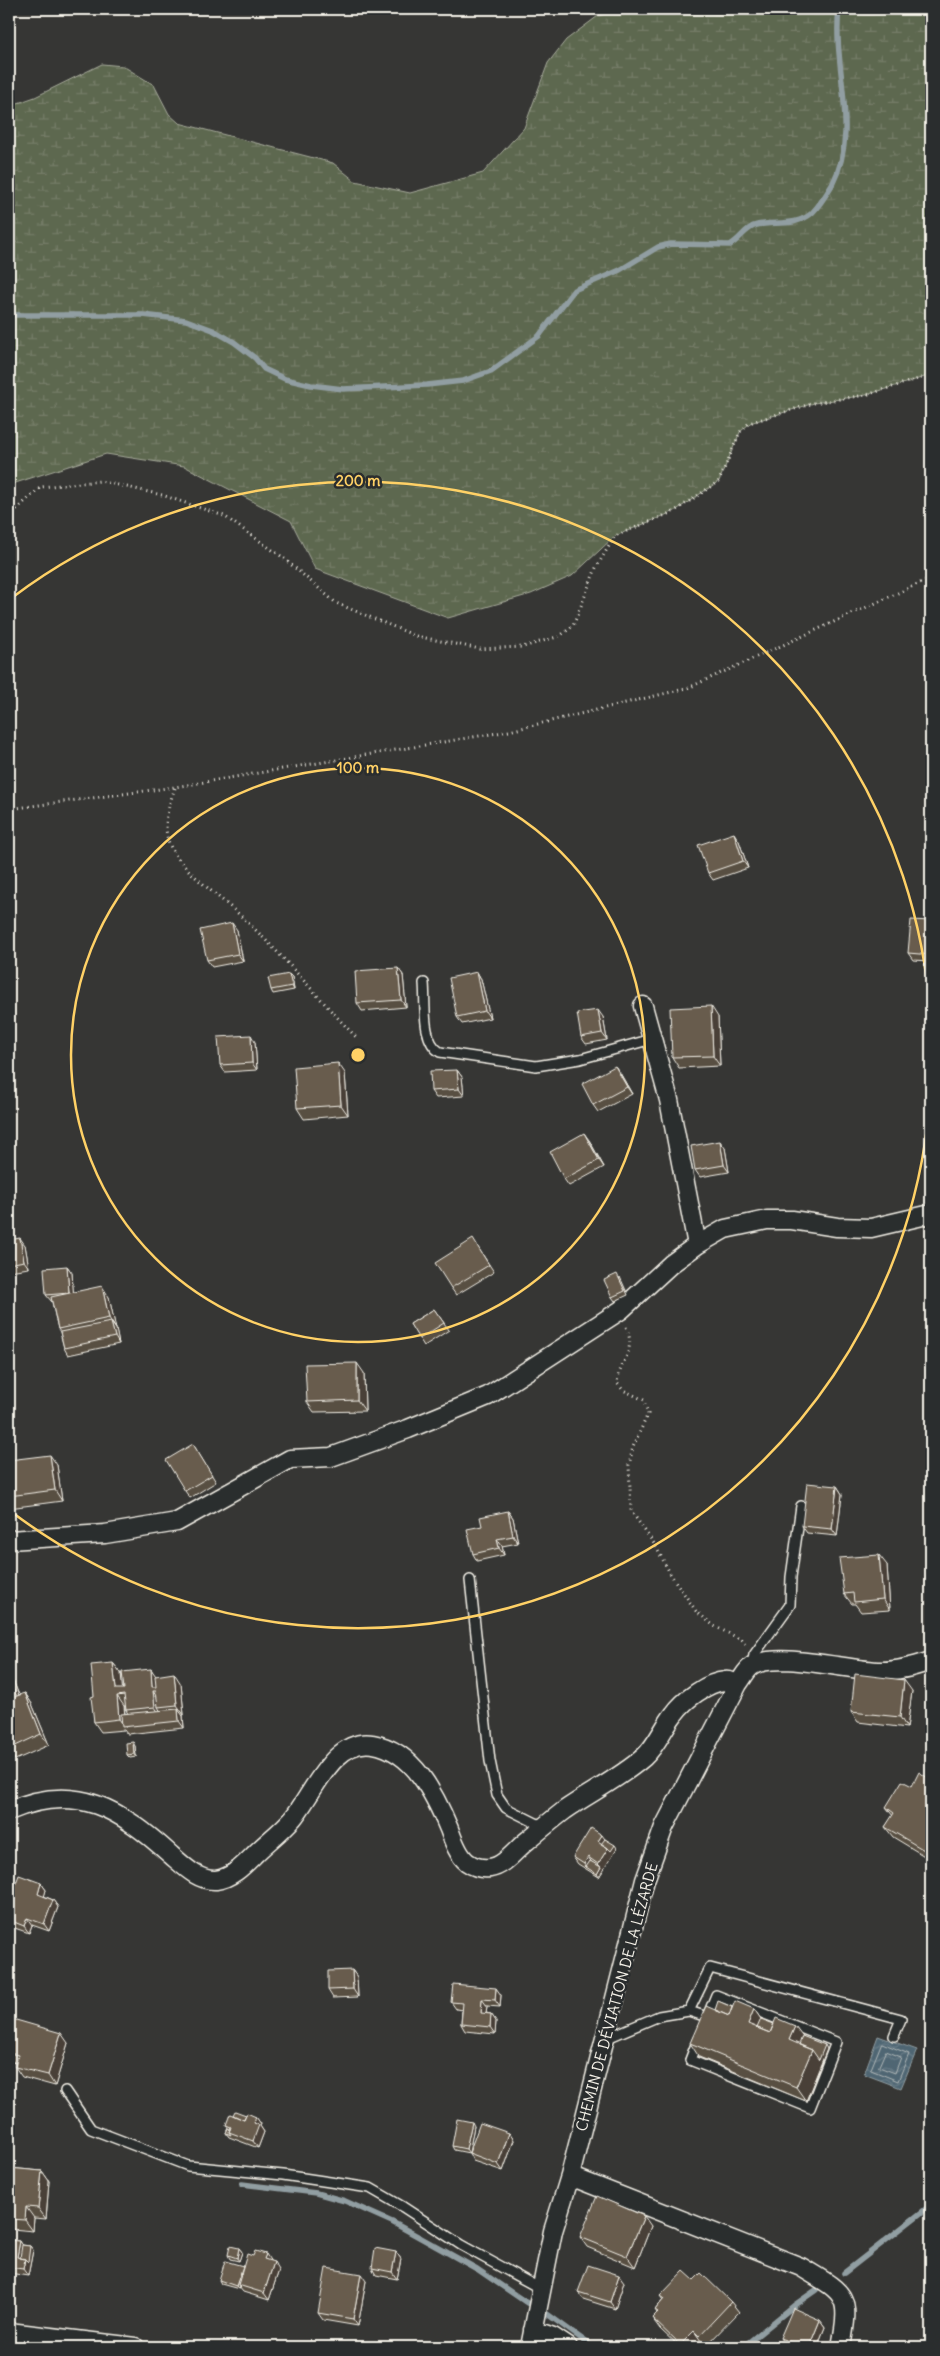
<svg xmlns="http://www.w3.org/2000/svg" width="940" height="2356" viewBox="0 0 940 2356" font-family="Delius,sans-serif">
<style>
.wetland{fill:url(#wetland-marsh);stroke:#a8ac9c}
.water{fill:url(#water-waves);stroke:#919ea2}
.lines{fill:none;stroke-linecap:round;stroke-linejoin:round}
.shore{stroke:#b2b9b9;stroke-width:1}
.stream{stroke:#919ea2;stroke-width:5.5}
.service-casing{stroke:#f4f1e8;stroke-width:12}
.minor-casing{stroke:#f4f1e8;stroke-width:21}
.path{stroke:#f4f1e8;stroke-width:3;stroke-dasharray:1 4;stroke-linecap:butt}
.service{stroke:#2a2d2e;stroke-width:9}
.minor{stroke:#2a2d2e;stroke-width:18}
.wall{fill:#594f43;stroke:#f4f1e8;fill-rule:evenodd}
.shaded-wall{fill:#484037;stroke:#f4f1e8}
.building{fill:#675c4e;stroke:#f4f1e8}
.ring{fill:none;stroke:#ffd166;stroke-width:2.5}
.labels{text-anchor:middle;stroke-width:5;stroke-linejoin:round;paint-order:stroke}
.street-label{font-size:15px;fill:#f4f1e8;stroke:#2a2d2e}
.centre{fill:#ffd166;stroke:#2a2d2e;stroke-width:2.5}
.ring-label{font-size:15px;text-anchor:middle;font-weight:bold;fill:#ffd166;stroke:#2a2d2e;stroke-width:5;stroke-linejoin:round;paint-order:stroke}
</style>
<defs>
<pattern id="wetland-marsh" width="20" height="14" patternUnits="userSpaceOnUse" patternTransform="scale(1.25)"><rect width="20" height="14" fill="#5d674f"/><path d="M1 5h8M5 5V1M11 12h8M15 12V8" fill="none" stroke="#757d68"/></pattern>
<pattern id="water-waves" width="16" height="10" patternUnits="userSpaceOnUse" patternTransform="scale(1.25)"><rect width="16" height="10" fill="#4f6673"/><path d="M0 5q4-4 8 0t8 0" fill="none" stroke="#697c87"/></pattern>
</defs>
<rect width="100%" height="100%" fill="#363634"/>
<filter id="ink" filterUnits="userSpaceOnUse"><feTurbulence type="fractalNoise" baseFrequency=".02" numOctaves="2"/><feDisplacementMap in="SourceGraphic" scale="10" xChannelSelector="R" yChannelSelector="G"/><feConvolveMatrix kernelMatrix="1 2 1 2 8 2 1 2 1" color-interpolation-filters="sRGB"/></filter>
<g filter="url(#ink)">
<path class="wetland" d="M624 9H931V375L866 395 814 403 750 423 740 432 719 481 675 511 615 536 572 576 531 594 448 618 315 569 291 521 184 466 106 454 9 485V104H15L35 97 102 64 123 66 154 85 169 114 179 123 333 163 355 181 410 193 483 173 524 128 548 63 566 40 598 16Z"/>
<path class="water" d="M878 2036 917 2050 901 2088 864 2074Z"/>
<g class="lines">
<path class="shore" d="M882 2043 909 2054 898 2081 871 2070Z
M886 2051 901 2057 895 2073 879 2067Z"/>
<path class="stream" d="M9 315H143L186 320 213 330 234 342 255 358 264 369 285 379 311 385 343 389 427 385 463 381 491 371 539 336 574 290 620 270 658 247 671 244 730 245C740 240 746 227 757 225 775 221 796 227 812 213 820 205 826 195 832 185 861 129 832 68 839 9
M242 2184 316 2193 345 2201 392 2222 477 2269 527 2303
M844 2273 931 2205
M543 2311 593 2347
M743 2347 796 2304 816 2290"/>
<defs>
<path id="service" d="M424 983C426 1003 421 1041 440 1052L536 1066 580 1059 652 1039
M470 1580 490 1761 497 1795 506 1808 544 1827
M752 1665 754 1655 790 1605 791 1577 801 1506
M689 2011 707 2017 705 2022
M605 2039 659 2016 689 2011 710 1968 901 2019 894 2036
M698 2039 690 2060 810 2108 836 2042 716 1995 707 2017
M65 2091 91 2129 188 2166 283 2175 370 2188 403 2207 461 2245 541 2289"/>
<path id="minor" d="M643 1006 669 1100 697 1245
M9 1540 105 1534 177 1522 290 1459 331 1457 408 1429 488 1396 621 1310 671 1264 697 1245 725 1229 767 1220H792L837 1227 871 1228 931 1214
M9 1811C77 1781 121 1810 171 1855 184 1866 198 1881 216 1880 232 1878 244 1865 255 1854 267 1842 282 1831 293 1818 313 1794 334 1737 373 1744 414 1751 435 1795 449 1829 453 1840 458 1855 467 1862 474 1867 482 1869 490 1868 505 1866 516 1849 528 1840 540 1830 552 1820 565 1810 591 1792 620 1778 644 1757 657 1745 663 1728 674 1714 684 1700 708 1682 725 1681 730 1680 734 1683 738 1684
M570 2176 801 2267C846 2294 851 2294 841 2347
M533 2330 553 2337 568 2347
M9 2332 135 2347
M530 2347 553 2231 570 2176 645 1880 664 1827 738 1684C742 1679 747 1669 752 1666 776 1650 854 1672 882 1671 898 1671 916 1666 931 1661"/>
</defs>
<use href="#service" class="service-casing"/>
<use href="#minor" class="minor-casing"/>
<path class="path" d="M9 516 41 487 100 481 162 495 224 516 281 556 336 603 416 636 480 649 523 647 560 636 573 626 596 568 615 536 675 511 719 481 740 432 749 423 814 403 866 395 931 375
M175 788C169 805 162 824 169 843 178 868 223 899 243 918 283 955 318 998 356 1037
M9 809 175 787 509 731 688 688 931 578
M626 1327C637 1351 620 1360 617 1383L623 1390 644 1400 648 1414 633 1447 629 1465 631 1511 655 1545 671 1575 696 1611 714 1626 742 1640 745 1644"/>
<use href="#service" class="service"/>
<use href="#minor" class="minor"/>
</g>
<path class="wall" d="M739 841 748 868 713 880 708 873Z
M931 921V961L913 960 908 953Z
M237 930 243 961 212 967 207 960Z
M398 968 403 975 406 1007 362 1011 357 1003Z
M477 972 481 979 490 1018 462 1024 457 1017Z
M289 974 292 977 294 990 273 994 271 990Z
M603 1017 607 1040 586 1044 581 1037Z
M718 1017 720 1066 679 1068 672 1057Z
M255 1042 257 1070 225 1072 220 1065Z
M615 1066 620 1073 632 1094 598 1112 593 1105Z
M457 1070 462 1077 464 1096 436 1098 431 1091Z
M345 1073 348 1115 304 1119 297 1108Z
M589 1140 604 1167 569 1186 564 1179Z
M725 1148 729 1172 700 1177 695 1170Z
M9 1229 10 1230V1240L25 1245 29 1268 9 1271Z
M477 1246 494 1272 456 1295 451 1288Z
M67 1266 72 1273 73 1292 109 1297 119 1344 68 1355 64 1348 60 1332 58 1329 52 1302 46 1295Z
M620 1277 628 1295 615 1301 612 1297Z
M434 1309 449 1330 424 1346 410 1324Z
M364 1373 365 1411 314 1412 307 1402Z
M193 1444 216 1482 190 1498 185 1491Z
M57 1465 62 1501 9 1508V1479Z
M837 1486 842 1494 837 1536 807 1533 802 1526Z
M508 1511 513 1518 518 1543 502 1546 504 1555 477 1561 473 1554 482 1526Z
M887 1565 890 1610 861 1612 855 1604H852L844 1594Z
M113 1663 121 1673 122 1689 151 1669 155 1676 181 1684 184 1715H183L184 1728 127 1734 124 1730 101 1732 94 1722V1696ZM124 1706H126V1710L128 1714H125Z
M9 1676 14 1683 19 1695 25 1693 32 1704 49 1745 15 1760 9 1750Z
M912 1691 907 1728 858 1722 851 1712Z
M135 1746 136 1757 130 1758 127 1755Z
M931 1780V1860L893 1837 885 1827 893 1816 886 1807 912 1786Z
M605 1839 617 1848 599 1877 578 1864 573 1857Z
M41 1883 46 1890 44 1896 53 1900 58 1907 49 1931 32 1925 29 1933 9 1926V1901Z
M352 1970 357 1977 358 1997 333 1998 328 1990Z
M501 1995 500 2007 487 2006 486 2013 491 2014 496 2021 495 2034 465 2031 461 2024 462 2010 456 2009 451 2002Z
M732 2007 754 2009 761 2019 774 2024 795 2026 802 2036 827 2049 806 2101 699 2057 690 2043 715 2010Z
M9 2018 68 2043 55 2086 22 2077 15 2067 16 2063 13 2062 10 2071 9 2070Z
M233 2115H246L256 2117 261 2124 260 2126 264 2132 258 2148 229 2137 226 2133 228 2128 226 2125Z
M474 2126 469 2153 454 2150 452 2146Z
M509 2133 514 2140 503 2171 473 2161 469 2153Z
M9 2168 42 2171 49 2181 46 2219 34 2218 33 2231 12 2229 9 2225Z
M651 2226 635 2267 587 2247 580 2237Z
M9 2240 20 2241 22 2245 30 2246 33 2250 28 2276 9 2273Z
M239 2248 242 2252 239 2261 230 2259 228 2255Z
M396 2252 401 2259 397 2279 376 2275 372 2268Z
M270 2261 279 2270 269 2300 243 2292 239 2287V2289L221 2284 219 2280 243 2266V2267Z
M694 2280 731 2302 739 2312 706 2346 701 2341 696 2347H679L660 2329 652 2318 657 2313 655 2310 663 2300 660 2296Z
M366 2281 358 2326 323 2320 318 2313Z
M624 2282 615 2309 583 2299 578 2292Z
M820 2320 825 2327 817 2347H791L785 2345 780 2338Z"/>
<path class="shaded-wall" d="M734 833 739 841 748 868 743 861Z
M232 923 237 930 243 961 238 954Z
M398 968 403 975 406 1007 401 1000Z
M477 972 481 979 490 1018 485 1011Z
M289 974 292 977 294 990 292 986Z
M711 1006 718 1017 720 1066 713 1056Z
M598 1010 603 1017 607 1040 602 1033Z
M251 1035 255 1042 257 1070 252 1063Z
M338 1063 345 1073 348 1115 341 1105Z
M615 1066 620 1073 632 1094 627 1087Z
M457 1070 462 1077 464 1096 459 1089Z
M584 1133 589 1140 604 1167 599 1160Z
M720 1141 725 1148 729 1172 724 1165Z
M9 1229 10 1230V1247L9 1244Z
M20 1238 25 1245 29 1268 24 1261Z
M67 1266 72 1273 74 1300 69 1293Z
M102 1286 109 1297 116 1329 109 1318Z
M111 1322 116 1329 119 1344 115 1337Z
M357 1363 364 1373 365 1411 357 1400Z
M50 1455 57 1465 62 1501 55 1490Z
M837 1486 842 1494 837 1536 832 1529Z
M508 1511 513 1518 518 1543 513 1536Z
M497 1539 502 1546 504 1555 499 1548Z
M879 1555 887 1565 890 1610 883 1599Z
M113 1663 121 1673 123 1695 116 1689Z
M151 1669 158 1679 156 1691 152 1687Z
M174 1673 181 1684 184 1715 177 1705Z
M9 1676 14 1683 22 1703 15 1693 9 1679Z
M904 1680 912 1691 907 1728 900 1717Z
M153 1691 160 1702 158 1707 161 1712 162 1718 155 1707Z
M25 1693 32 1704 49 1745 41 1734Z
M117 1696 124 1706 126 1727H125L119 1719Z
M178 1709 183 1716 184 1728 179 1721Z
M133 1742 135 1746 136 1757 134 1754Z
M602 1835 607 1842 604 1847 598 1841Z
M615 1845 617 1848 599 1877 597 1874 601 1867 598 1864 608 1848Z
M588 1857 593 1864 586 1867 584 1864Z
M41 1883 46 1890 43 1901 38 1894Z
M53 1900 58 1907 49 1931 44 1924Z
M27 1918 32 1925 29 1933 24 1926Z
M352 1970 357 1977 358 1997 353 1989Z
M496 1988 501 1995 500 2007 495 2000Z
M482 1999 487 2006 485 2020 481 2013Z
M754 2009 763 2022 758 2035 748 2024Z
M491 2014 496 2021 495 2034 490 2027Z
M795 2026 805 2039 800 2052 789 2040Z
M61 2033 68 2043 55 2086 48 2075Z
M825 2045 827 2049 806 2101 796 2087 812 2050Z
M9 2056 13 2062 10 2071 9 2069Z
M256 2117 261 2124 260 2126 264 2132 258 2148 253 2141 254 2123Z
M472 2122 474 2126 469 2153 466 2149Z
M509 2133 514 2140 503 2171 498 2164Z
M42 2171 49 2181 46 2219 38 2208Z
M26 2207 34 2218 33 2231 25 2220Z
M644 2216 651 2226 635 2267 627 2256Z
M20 2241 25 2249 23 2261 17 2257Z
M30 2246 33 2250 28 2276 23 2269 25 2259Z
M239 2248 242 2252 239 2261 237 2258Z
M396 2252 401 2259 397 2279 392 2272Z
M266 2254 271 2262 264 2259Z
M274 2262 279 2270 269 2300 264 2293Z
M243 2266 245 2270 238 2285 239 2287V2289L236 2286Z
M361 2274 366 2281 358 2326 353 2319Z
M619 2275 624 2282 615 2309 610 2302Z
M820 2320 825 2327 817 2347H809Z
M694 2331 701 2341 696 2347H682L680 2345Z"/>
<path class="building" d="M734 833 743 861 708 873 698 845Z
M911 920 931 921V955L908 953Z
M232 923 238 954 207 960 200 930Z
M398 968 401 1000 357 1003 355 971Z
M477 972 485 1011 457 1017 449 978Z
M289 974 292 986 271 990 268 978Z
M711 1006 713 1056 672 1057 670 1008Z
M598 1010 602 1033 581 1037 577 1013Z
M251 1035 252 1063 220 1065 218 1037Z
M338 1063 341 1105 297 1108 294 1067Z
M615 1066 627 1087 593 1105 582 1084Z
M457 1070 459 1089 431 1091 430 1071Z
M584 1133 599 1160 564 1179 550 1152Z
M720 1141 724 1165 695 1170 691 1146Z
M20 1238 24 1261 9 1264V1240Z
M473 1239 489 1265 451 1288 435 1263Z
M67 1266 69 1293 46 1295 44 1268Z
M617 1274 625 1291 612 1297 604 1280Z
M102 1286 109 1318 58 1329 51 1297Z
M434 1309 444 1323 419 1339 410 1324Z
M111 1322 115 1337 64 1348 60 1332Z
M357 1363V1400L307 1402 305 1364Z
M193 1444 212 1475 185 1491 166 1460Z
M50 1455 55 1490 9 1496V1479H10L9 1460Z
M807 1483 837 1486 832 1529 802 1526Z
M508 1511 513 1536 497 1539 499 1548 473 1554 467 1529 482 1526 480 1517Z
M879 1555 883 1599 854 1602 853 1593 844 1594 839 1558Z
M113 1663 116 1689H124L122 1672 151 1669 152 1687H156L155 1676 174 1673 177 1705 158 1707 156 1691H153L155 1707 126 1710 124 1695 117 1696 119 1719 94 1722 91 1697 94 1696 91 1665Z
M855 1674 904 1680 900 1717 851 1712Z
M9 1679 15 1693 9 1695Z
M25 1693 41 1734 9 1749V1698V1699Z
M178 1709 179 1721 122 1727 121 1714Z
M133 1742 134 1754 127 1755 126 1743Z
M919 1772 931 1780V1854L885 1827 894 1813 886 1807 902 1781 912 1786Z
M591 1828 602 1835 598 1841 608 1848 598 1864 588 1857 584 1864 573 1857Z
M605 1839 615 1845 611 1851 608 1848 601 1844Z
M590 1861 601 1867 597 1874 586 1867Z
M19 1875 41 1883 38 1894 53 1900 44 1924 27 1918 24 1926 9 1920V1901Z
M352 1970 353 1989 328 1990V1971Z
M453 1984 496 1988 495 2000 482 1999 481 2013 491 2014 490 2027 461 2024 463 2003 451 2002Z
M718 2001 732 2007 729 2016 715 2010Z
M735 2001 754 2009 748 2024 770 2033 776 2018 795 2026 789 2040 812 2050 796 2087 690 2043 706 2006 729 2016Z
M9 2018 61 2033 48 2075 15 2067 18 2055 9 2053Z
M761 2019 774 2024 770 2033 757 2028Z
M802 2036 825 2045 819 2060 812 2050 799 2045Z
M235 2111 246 2115 244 2120 233 2115Z
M247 2113 256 2117 254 2123 259 2125 253 2141 229 2132 231 2127 226 2125 230 2114 244 2120Z
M457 2119 472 2122 466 2149 452 2146Z
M480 2123 509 2133 498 2164 469 2153Z
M228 2128 230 2129 229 2132 231 2135 226 2133Z
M9 2168 42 2171 38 2208 26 2207 25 2220 9 2219Z
M597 2196 644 2216 627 2256 580 2237Z
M9 2240 20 2241 17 2257 25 2259 23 2269 9 2267Z
M22 2245 30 2246 28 2262 25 2259 20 2258Z
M230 2246 239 2248 237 2258 228 2255Z
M375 2248 396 2252 392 2272 372 2268Z
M255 2251 266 2254 264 2259 274 2262 264 2293 238 2285 247 2254 253 2256Z
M225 2261 243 2266 236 2286 219 2280Z
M588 2265 619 2275 610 2302 578 2292Z
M326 2268 361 2274 353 2319 318 2313Z
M684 2271 694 2280 701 2273 731 2302 699 2336 694 2331 680 2345 652 2318 658 2312 655 2310 664 2299 660 2296Z
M793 2308 820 2320 809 2347H803L780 2338Z"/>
</g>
<g class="ring">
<circle cx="358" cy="1055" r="287"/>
<path d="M931 1085A574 574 0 0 1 13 1513M13 597A574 574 0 0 1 931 1025"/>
</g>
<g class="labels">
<g class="street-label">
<text transform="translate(617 1997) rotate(-75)" y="5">CHEMIN DE DÉVIATION DE LA LÉZARDE</text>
</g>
</g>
<circle cx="358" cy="1055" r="8" class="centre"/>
<g class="ring-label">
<text x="358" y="486">200 m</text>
<text x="358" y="773">100 m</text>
</g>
<rect width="940" height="2356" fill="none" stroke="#2a2d2e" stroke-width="30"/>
<rect x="15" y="15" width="910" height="2326" fill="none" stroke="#f4f1e8" stroke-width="2" filter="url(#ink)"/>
</svg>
